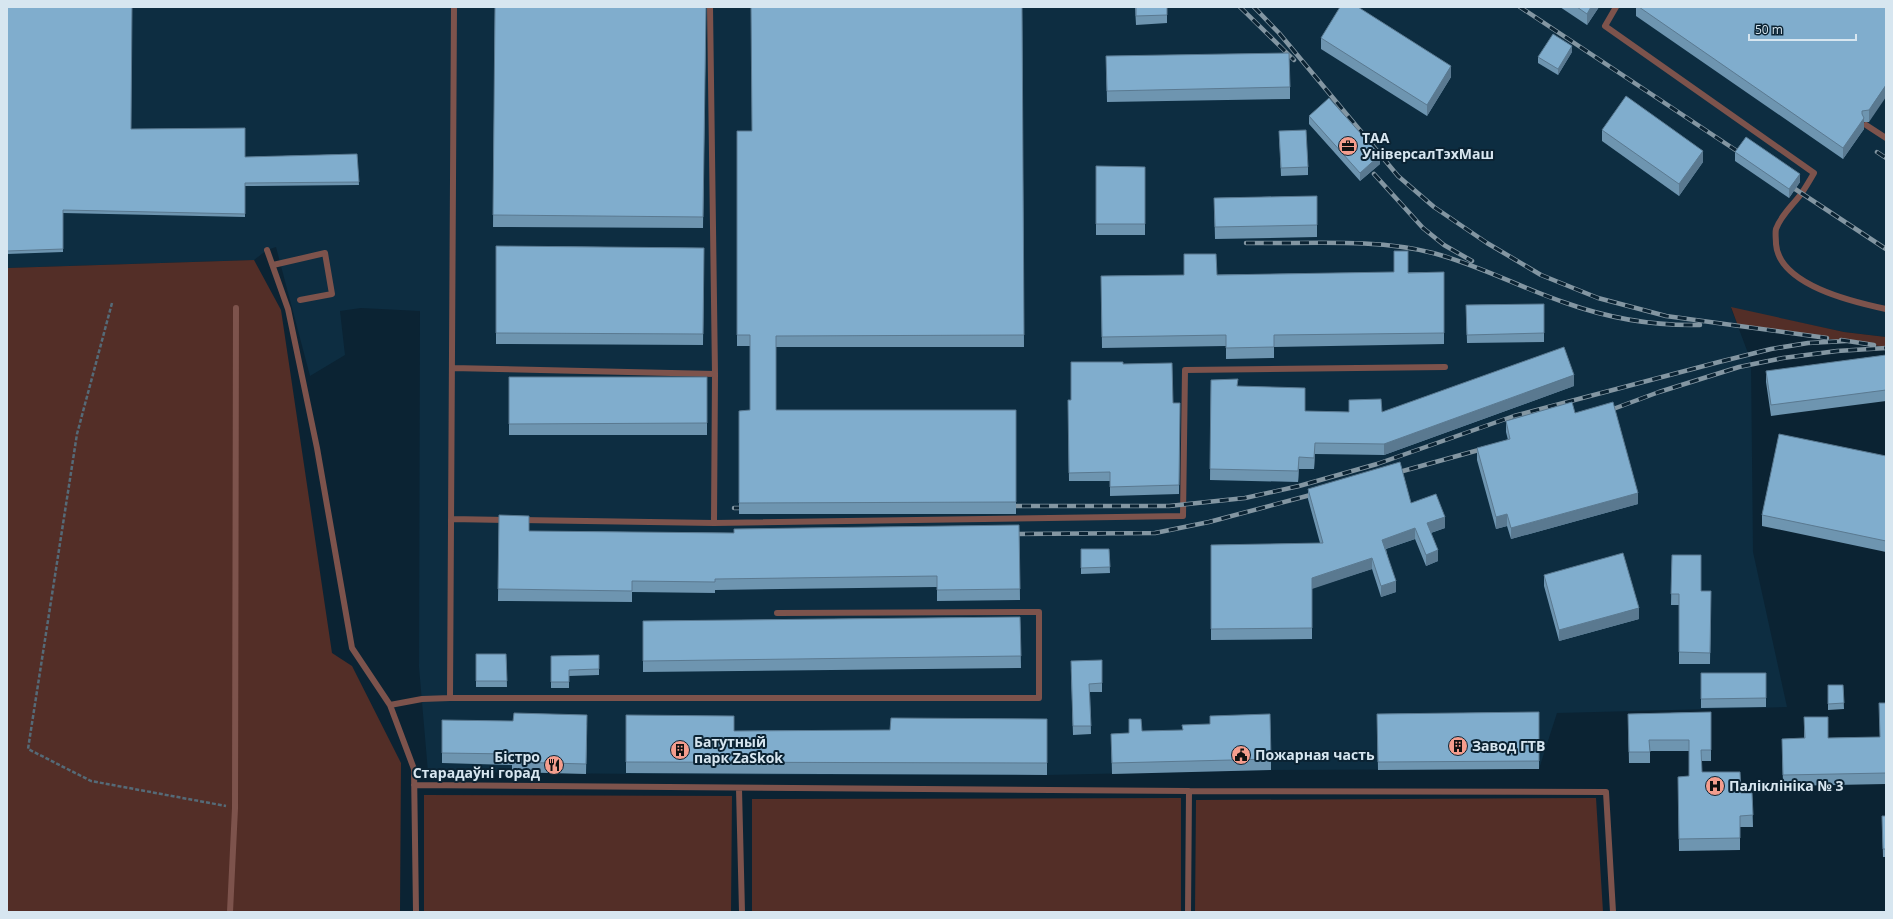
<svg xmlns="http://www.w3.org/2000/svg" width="1893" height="919" viewBox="0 0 1893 919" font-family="'Open Sans',sans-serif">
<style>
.built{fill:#0d2d41}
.green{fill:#532e27}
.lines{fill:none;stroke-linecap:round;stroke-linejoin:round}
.path{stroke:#556a77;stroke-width:2.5;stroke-dasharray:4 2;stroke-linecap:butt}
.lane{stroke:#7d534c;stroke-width:6}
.rail-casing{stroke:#8396a2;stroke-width:4.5}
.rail{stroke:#0b2333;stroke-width:3;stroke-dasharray:9;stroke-linecap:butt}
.wall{fill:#6e95b0}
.shaded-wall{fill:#5a7990}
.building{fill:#80adcd;stroke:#5a7990}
.labels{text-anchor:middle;stroke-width:4;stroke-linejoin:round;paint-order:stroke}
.poi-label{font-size:14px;font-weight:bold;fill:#d7e6f0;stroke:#0b2333;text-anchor:start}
</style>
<rect width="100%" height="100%" fill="#0b2333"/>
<path class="built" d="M7 7H1886V337L1844 332 1731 308 1751 361 1753 552 1787 707 1557 713 1539 769 1271 770 1047 775H753L428 772 419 667 420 311 361 308 340 311 345 355 310 376 276 247 267 250 254 260 7 268Z"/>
<path class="green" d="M254 260 281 310 332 653 352 666 401 763 400 912H7V268Z
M1731 307 1844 332 1886 337V347L1738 326Z
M424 795 732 796 731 912H424Z
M1181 798V912H752V799Z
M1596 798 1603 912H1195L1196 800Z"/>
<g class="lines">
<path class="path" d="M112 303 77 434 28 749 91 781 226 806"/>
<path class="lane" d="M1616 7 1605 26 1814 173C1810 180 1806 187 1801 194 1793 205 1781 215 1776 229 1775 233 1776 239 1776 244 1779 285 1853 302 1886 309
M1866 125 1886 138
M267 250 288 309 317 448 352 648 390 705 414 769 416 912
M273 265 325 253 332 294 300 300
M452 368 715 374 710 7
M451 519 506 520
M521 520 714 523 715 374
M714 523 1183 516 1185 370 1445 367
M450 698 454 7
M390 705 422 699 450 698H1039V612L777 613
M414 785 1189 791 1188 912
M739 789 742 912
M1189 791 1606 792 1613 912
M230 912 235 808 236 308"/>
<defs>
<path id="rail" d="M1240 7 1294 60
M1254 7 1279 33 1398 176 1434 207 1487 243 1541 275 1598 298 1666 316 1827 338
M1520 7 1746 157
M1877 152 1886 158
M1374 174 1423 228 1444 245 1472 261
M1786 183 1886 249
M1246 243C1307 244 1375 238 1433 253 1479 265 1521 288 1566 303 1608 318 1655 326 1700 325
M1841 340 1874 345
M1605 412 1659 392 1739 367 1783 358 1837 351 1886 348
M1392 474 1486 448
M1004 506H1169L1245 498 1299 486 1377 464 1514 416 1719 362 1771 349 1808 343 1846 341
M734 508H750
M1007 534 1155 533 1209 522 1318 493"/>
</defs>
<use href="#rail" class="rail-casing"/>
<use href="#rail" class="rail"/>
</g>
<path class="wall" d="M7 7 131 129 245 157 357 154 359 185 245 186V217L63 213V252L7 254Z
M495 7H706L703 228 493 227Z
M1022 7 1024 347H776V410H1016V514H739V411L750 410V346H737V131H752Z
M1135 7H1167V23L1136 25Z
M1560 7H1599L1587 25Z
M1636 7H1886L1869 122H1864V129L1843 159 1636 16Z
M1321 38 1451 77 1427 116 1321 49Z
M1572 52 1558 75 1538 63V57Z
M1106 56 1290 87V99L1107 102Z
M1309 116 1380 164 1360 181 1309 124Z
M1602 130 1703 162 1679 196 1602 141Z
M1279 131 1308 167V175L1281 176Z
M1735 152 1800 182 1789 198 1735 161Z
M1096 166 1145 167V235H1096Z
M1317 196V237L1215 239 1214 198Z
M496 246 704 248 703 345 496 344Z
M1444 272V344L1274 347V358L1226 359V346L1102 348 1101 276Z
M1544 304V342L1467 343 1466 305Z
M1886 355V401L1771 416 1766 382V371Z
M1123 364 1173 403H1180L1179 494 1110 496V481H1069L1068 400H1071Z
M509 377H707V435H509Z
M1211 380 1238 386 1305 411 1349 412V400L1382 412 1574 386 1384 455 1315 454 1314 469H1299L1298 482 1210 480Z
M1575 413 1638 504 1511 539 1507 526 1496 529 1477 460V448L1508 440 1506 432V421Z
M1886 456V552L1762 526V515Z
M1308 489 1411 503 1445 528 1431 533 1438 561 1426 566 1415 539 1386 549 1396 592 1381 597 1372 569 1312 588V639L1211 640V545L1320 543 1308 499Z
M499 515 529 531 734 533 1019 525 1020 600 937 601V587L715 590V593L632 592V602L498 601Z
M1081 549H1109L1110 573 1081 574Z
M1672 555 1701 591H1711L1710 664H1679V605H1671Z
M1544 575 1639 619 1559 641 1544 586Z
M1020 617 1021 668 643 672V621Z
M476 654H506L507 687H476Z
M599 655V675L569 676V688H551V656Z
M1102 660V692H1090L1091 734 1073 735 1071 669Z
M1701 673H1766V707L1701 708Z
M1828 685H1843L1844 709 1828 710Z
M1886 703V784L1783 786 1782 739 1804 738V717L1828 738 1880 737Z
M1539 712V769L1378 770 1377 714Z
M1711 712V761H1701L1702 772 1741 793H1752L1753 827H1740V850L1679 851 1678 777 1689 776V751H1650V763H1629L1628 714Z
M626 715 734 731 890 730 1047 719V775L626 773Z
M587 725 586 774 512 772V765L442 763V753Z
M1142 731 1271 759V770L1112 774 1111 734 1129 733Z
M1882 816H1886V857H1883Z"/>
<path class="shaded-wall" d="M1591 7H1599L1587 25V14Z
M1572 46V52L1558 75V69Z
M1451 66V77L1427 116V105Z
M1886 85V97L1869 122V110Z
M1862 111V120L1864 118V129L1843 159V148L1862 114Z
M1703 151V162L1679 196V184Z
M1380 155V164L1360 181V173Z
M1800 174V182L1789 198V189Z
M1574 375V386L1384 455V444Z
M1315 443V454L1314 469V458Z
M1299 457V469L1298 482V471Z
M1638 493V504L1511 539V528Z
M1507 514V526L1496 529V517Z
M1445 517V528L1427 534V523Z
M1415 528V539L1382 550V540Z
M1438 550V561L1426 566V555Z
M1372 558V569L1312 589V578Z
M1396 581V592L1381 597V586Z
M1639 608V619L1559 641V630Z"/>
<path class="building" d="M7 7H132L131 129 245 128V157L357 154 359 182 245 183V214L63 210V249L7 251Z
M495 7H706L703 217 493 215Z
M751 7H1022L1024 335 776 336V410H1016V502L739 503V411L750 410V335H737V131H752Z
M1136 7H1167V15L1136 16Z
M1340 7H1358L1451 66 1427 105 1321 38Z
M1577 7H1591L1587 14Z
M1639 7H1886V85L1869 110 1862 111V114L1864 118 1843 148Z
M1553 34 1572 46 1558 69 1538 57Z
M1289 53 1290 87 1107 91 1106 56Z
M1626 96 1703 151 1679 184 1602 130Z
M1329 98 1380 155 1360 173 1309 116Z
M1306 130 1308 167 1281 168 1279 131Z
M1746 137 1800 174 1789 189 1735 152Z
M1096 166 1145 167V224H1096Z
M1317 196V225L1215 227 1214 198Z
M496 246 704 248 703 334 496 333Z
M1394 251H1408V273L1444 272V333L1274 335V347L1226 348V335L1102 337 1101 276 1184 275V254H1216L1217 275 1394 272Z
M1544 304V333L1467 335 1466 305Z
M1564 347 1574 375 1384 444 1315 443 1314 458 1299 457 1298 471 1210 469 1211 380 1238 379 1237 386 1305 388V411L1349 412V400L1381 399 1382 412Z
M1886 355V390L1771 405 1766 371Z
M1071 362H1123V364L1172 363 1173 403H1180L1179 485 1110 487V472L1069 473 1068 400H1071Z
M509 377H707V423L509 424Z
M1572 402 1575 413 1613 402 1638 493 1511 528 1507 514 1496 517 1477 448 1510 439 1506 421Z
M1779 434 1886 456V541L1762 515Z
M1400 462 1411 503 1436 494 1445 517 1427 523 1438 550 1426 555 1415 528 1382 540 1396 581 1381 586 1372 558 1312 578V628L1211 629V545L1323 543 1308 489Z
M499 515 529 516V531L734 533V529L1019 525 1020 589 937 590V576L715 579V582L632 581V591L498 589Z
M1081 549H1109L1110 567 1081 568Z
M1623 553 1639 608 1559 630 1544 575Z
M1672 555H1701V591H1711L1710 653 1679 652V594H1671Z
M1020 617 1021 656 643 661V621Z
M476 654H506L507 681H476Z
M599 655V669L569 670V682H551V656Z
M1102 660V683L1089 684 1091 726H1073L1071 661Z
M1701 673H1766V698L1701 699Z
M1828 685H1843L1844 703 1828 704Z
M1879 703H1886V773L1783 775 1782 739 1805 738 1804 717H1828V738L1880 737Z
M1539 712V761L1378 762 1377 714Z
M1711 712V750H1701L1702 772H1740L1741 793H1752L1753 815 1740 816V838L1679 839 1678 777 1689 776V740H1649L1650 752H1629L1628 714Z
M514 713 587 715 586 764 512 762V754L442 753V720L513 721Z
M1270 714 1271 759 1112 763 1111 734 1129 733V719H1141L1142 731 1183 730 1182 725 1210 724V716Z
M626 715 734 716V731L890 730 891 718 1047 719V763L626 762Z
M1882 816H1886V849H1883Z"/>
<defs>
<symbol id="office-disc" viewBox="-11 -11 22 22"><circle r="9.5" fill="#f49d8d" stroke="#0b2333"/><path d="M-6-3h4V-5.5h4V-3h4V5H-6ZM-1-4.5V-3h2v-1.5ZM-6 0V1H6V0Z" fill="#111"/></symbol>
<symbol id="building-disc" viewBox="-11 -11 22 22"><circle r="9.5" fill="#f49d8d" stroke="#0b2333"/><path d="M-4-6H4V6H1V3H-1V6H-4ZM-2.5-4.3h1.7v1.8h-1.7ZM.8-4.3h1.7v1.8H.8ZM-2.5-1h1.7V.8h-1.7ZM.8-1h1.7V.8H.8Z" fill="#111"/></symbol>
<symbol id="civic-disc" viewBox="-11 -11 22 22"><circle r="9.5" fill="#f49d8d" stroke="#0b2333"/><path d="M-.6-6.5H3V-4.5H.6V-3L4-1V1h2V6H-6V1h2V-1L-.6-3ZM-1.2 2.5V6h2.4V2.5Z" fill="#111"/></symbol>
<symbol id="restaurant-disc" viewBox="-11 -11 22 22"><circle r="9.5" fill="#f49d8d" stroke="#0b2333"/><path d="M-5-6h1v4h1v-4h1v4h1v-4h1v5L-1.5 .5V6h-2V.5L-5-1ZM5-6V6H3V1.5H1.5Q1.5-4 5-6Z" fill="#111"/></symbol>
<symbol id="hospital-disc" viewBox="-11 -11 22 22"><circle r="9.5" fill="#f49d8d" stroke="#0b2333"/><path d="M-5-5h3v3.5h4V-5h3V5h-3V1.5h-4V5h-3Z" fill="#111"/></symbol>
</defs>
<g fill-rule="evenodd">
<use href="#office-disc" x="1337" y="135" width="22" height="22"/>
<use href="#building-disc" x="1447" y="735" width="22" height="22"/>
<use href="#building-disc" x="669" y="739" width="22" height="22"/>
<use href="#civic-disc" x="1230" y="744" width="22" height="22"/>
<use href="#restaurant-disc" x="543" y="754" width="22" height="22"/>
<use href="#hospital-disc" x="1704" y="775" width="22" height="22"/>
</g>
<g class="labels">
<g class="poi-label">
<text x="1362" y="143">ТАА<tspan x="1362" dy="16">УніверсалТэхМаш</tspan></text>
<text x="694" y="747">Батутный<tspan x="694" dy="16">парк ZaSkok</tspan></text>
<text x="1472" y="751">Завод ГТВ</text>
<text x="1255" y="760">Пожарная часть</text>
<text x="540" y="762" text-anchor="end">Бістро<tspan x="540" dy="16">Старадаўні горад</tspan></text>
<text x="1729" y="791">Паліклініка № 3</text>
</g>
</g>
<rect width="1893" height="919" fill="none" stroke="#d7e6f0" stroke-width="16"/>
<path d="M1749 34v6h107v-6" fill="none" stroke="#d7e6f0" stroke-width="2"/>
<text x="1755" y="34" font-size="12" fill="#d7e6f0" stroke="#0b2333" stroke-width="3" paint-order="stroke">50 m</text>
</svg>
